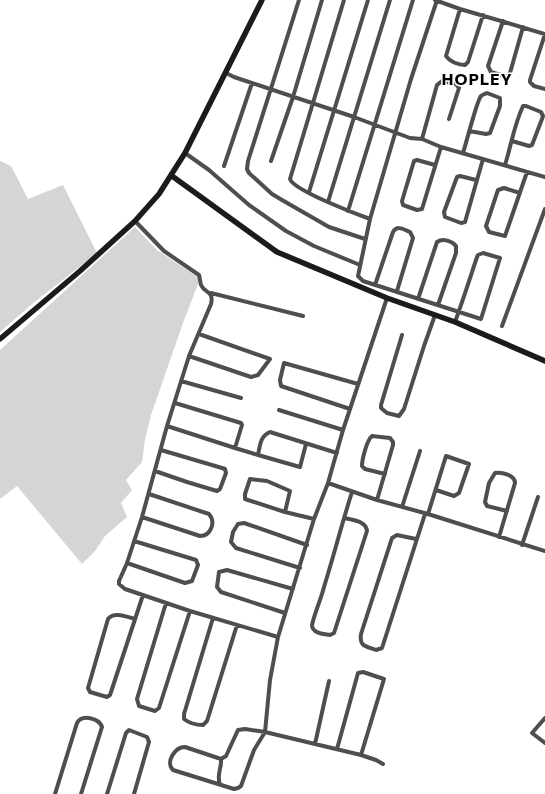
<svg xmlns="http://www.w3.org/2000/svg" width="545" height="794" viewBox="0 0 545 794" font-family="Commissioner,sans-serif">
<style>
.green{fill:#d5d5d5}
.lines{fill:none;stroke-linecap:round;stroke-linejoin:round}
.street{stroke:#4e4e4e;stroke-width:4}
.secondary{stroke:#1b1b1b;stroke-width:5.5}
.labels{text-anchor:middle;stroke-width:3;stroke-linejoin:round;paint-order:stroke}
.district-label{font-size:16px;font-weight:bold;letter-spacing:1px;fill:#000;stroke:#fff}
</style>
<rect width="100%" height="100%" fill="#fff"/>
<path class="green" d="M0 161 11 166 28 199 63 185 97 253 32 304 0 332Z
M135 227 157 250 198 277V284L183 323 151 415 145 439 142 462 126 480 132 490 121 503 127 517 105 536 95 551 82 564 17 486 0 499V350Z"/>
<g class="lines">
<path class="street" d="M299 0 248 161 247 169 249 173 272 194 282 200 329 227 365 239
M344 0 290 179C293 190 356 214 370 219
M435 0 460 9 545 34
M437 0 411 79 370 219 358 276 363 281 481 319 500 258 483 253 478 255 477 257C470 278 463 300 455 322
M460 9 446 56C450 62 459 65 465 65L468 62 483 15
M503 21 488 66 491 72 507 77 510 73 523 27
M545 34 530 80V82L534 86 545 89
M226 73 234 77 354 117 410 138 422 139 441 147 545 177
M422 139 437 85 442 81 456 84 459 88 449 119
M185 153 209 170 249 205 286 231 314 246 360 265
M463 153C466 144 477 100 481 96 483 94 485 94 487 93L500 98V106L490 133 486 134 469 131
M271 161 293 97 322 0
M435 165 417 160 414 161 402 201 403 205 417 210 422 209 441 147
M505 165C511 146 514 125 523 106H526L541 112 543 116 542 119 532 145 529 146 512 141
M224 166 252 83
M476 180 460 176 457 177 444 212 445 217 461 223 465 222 483 159
M309 192 368 0
M520 193 504 188 498 190 486 226 489 232 505 236 527 172
M328 202 390 0
M348 211 413 0
M135 221 164 251 199 275C200 278 200 282 201 285 205 294 214 290 211 304L189 356 167 426 142 517 127 563 119 581V584L125 589 190 611 278 637
M375 285 393 232C397 225 403 229 410 232L413 238 397 291
M211 293 303 316
M418 299 437 242C443 238 452 241 456 246V253L438 305
M502 326 545 209
M402 335 381 405V408L387 413 399 416 404 409 424 346 435 315
M189 356 251 377 258 375 270 359 199 334
M181 381 241 398
M350 409 281 386 280 380 284 363 358 384
M279 410 343 430
M167 426 235 448 242 425 241 423 175 403
M306 444 300 467 258 455C260 446 260 436 270 432L337 453
M235 448 258 455
M155 471 187 482 217 491 220 489 226 473 225 469 222 468 161 450
M328 483 377 500 428 514 545 551
M377 500 393 445V442L390 438 372 436C367 440 362 459 362 466L365 469 385 474
M402 507 420 451
M285 512 290 491 267 481 250 479 245 494V499L285 512 314 519
M428 514 446 456 469 464 459 493 454 496 436 490
M142 517 200 536C211 536 216 522 209 514L149 494
M344 518C353 520 366 521 367 531L334 633 330 635C323 634 312 633 312 625 315 612 321 599 324 587 334 555 342 523 352 492
M499 537 515 483C515 475 502 472 495 473L489 483 485 502 487 506 507 511
M416 539 397 535 392 538 361 634C359 647 366 646 376 650L382 648 425 514
M522 545 538 497
M127 563 185 583 192 581 198 565 196 560 134 541
M300 568 236 548 231 542 233 532 238 524 244 523 307 545
M166 603 137 699 139 706 155 711 159 708 190 611
M285 613 221 592 217 587 219 572 227 570 293 589
M213 618 184 714V719C189 723 197 725 203 725L207 721 237 625
M135 619C127 617 114 611 108 619L88 688 90 692 107 697 110 695 143 595
M545 718 532 733 545 743
M315 744 329 681
M337 749 358 673 363 672 384 679 361 755
M383 764 376 760 361 755 265 732 270 680 278 637 314 519 328 483 343 430 387 298
M220 784C216 775 222 768 221 759L185 747C175 747 165 762 173 770L234 789 238 788 241 786 254 750 265 732 245 729 238 730 226 756 221 759
M55 794 77 723C82 714 99 718 102 727L81 794
M107 794 126 733 129 730 147 737 149 742 134 794"/>
<path class="secondary" d="M172 176 277 252 387 298 455 322 545 361
M0 339 80 271 135 221 159 194 185 153 262 0"/>
</g>
<g class="labels">
<g class="district-label">
<text x="477" y="85">HOPLEY</text>
</g>
</g>
</svg>
